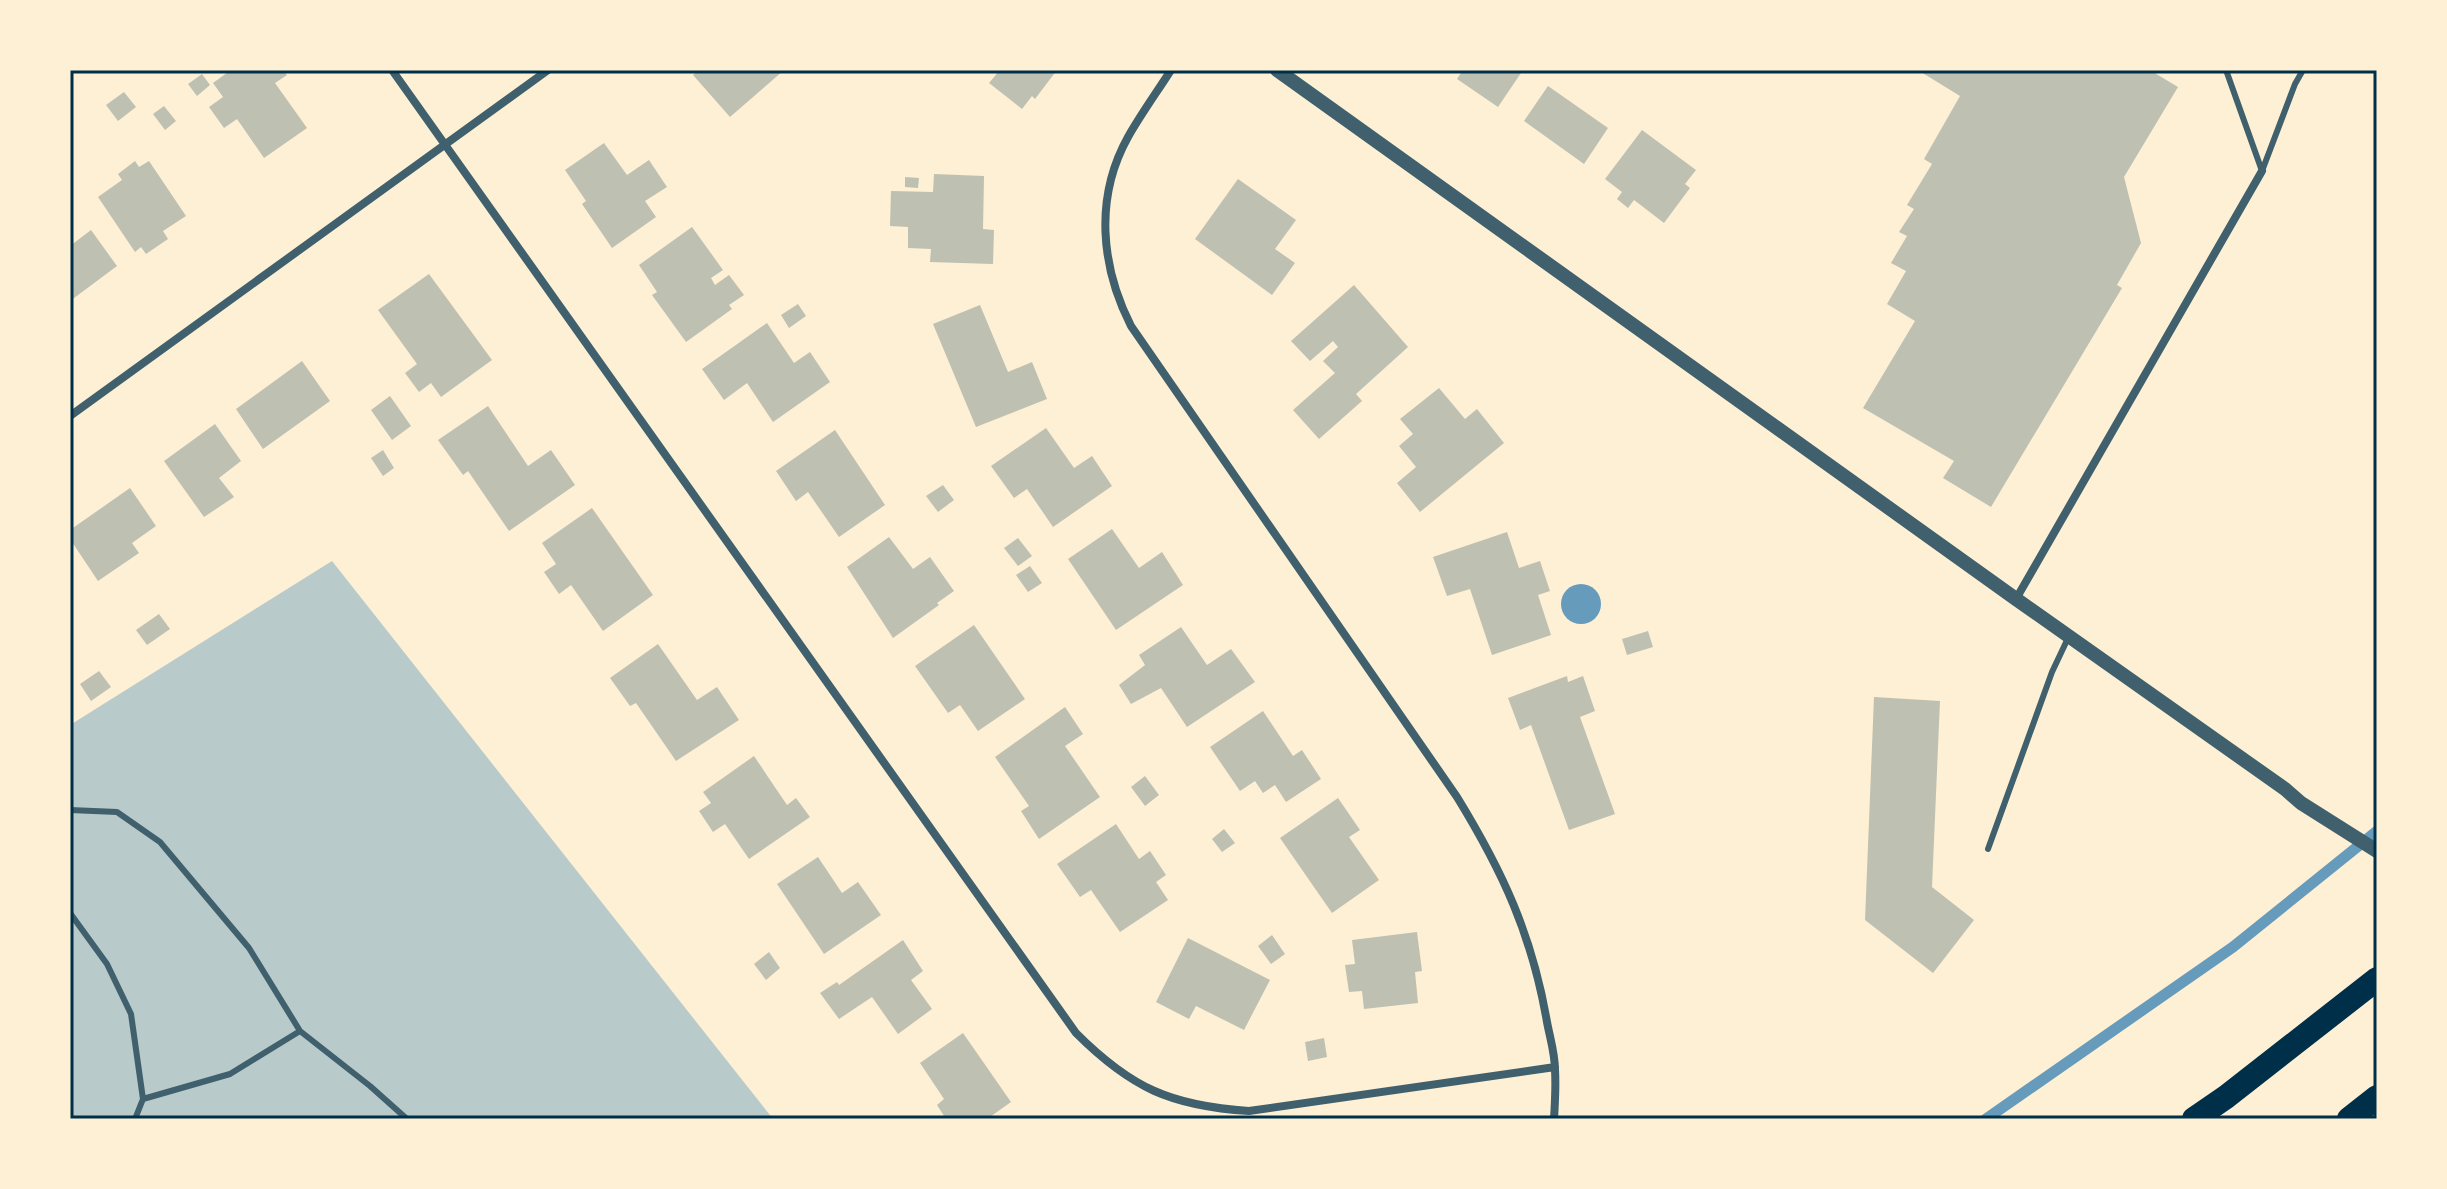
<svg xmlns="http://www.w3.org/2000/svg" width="2447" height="1189" viewBox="0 0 2447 1189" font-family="Helvetica,sans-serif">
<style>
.green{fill:#b9caca}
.water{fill:#669bbc}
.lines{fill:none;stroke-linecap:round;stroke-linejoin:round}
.stream{stroke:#669bbc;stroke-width:11}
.building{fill:#bec0b2}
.service{stroke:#3f606c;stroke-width:6}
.minor{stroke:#3f606c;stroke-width:8}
.tertiary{stroke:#3f606c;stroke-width:14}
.motorway{stroke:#003049;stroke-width:24}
.neatline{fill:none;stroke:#003049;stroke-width:3}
</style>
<rect width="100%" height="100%" fill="#fdf0d5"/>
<path class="green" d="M332 561 773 1119H70V725Z"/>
<path class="water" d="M1561 604a20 20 0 1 1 40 0a20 20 0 1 1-40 0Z"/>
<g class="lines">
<path class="stream" d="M1986 1119 2233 947 2377 831"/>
</g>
<path class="building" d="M231 70H283L287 75 275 83 307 128 264 158 237 119 224 128 209 107 223 97 213 83Z
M699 70H784L730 117 693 75Z
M1000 70H1057L1035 99 1032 96 1022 109 989 83Z
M1458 70H1523L1498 107 1457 79 1461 73Z
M1922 70H2154L2153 72 2178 87 2124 177 2141 243 2117 285 2122 288 1991 507 1943 478 1954 461 1863 408 1915 321 1887 304 1906 271 1891 263 1907 236 1899 232 1914 209 1907 205 1932 164 1924 159 1960 96 1921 72Z
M202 74 210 85 197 96 188 84Z
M1548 86 1608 128 1584 164 1524 121Z
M124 92 136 107 118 121 106 105Z
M164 106 176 121 165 130 153 114Z
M1642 130 1696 170 1685 184 1690 188 1664 223 1634 200 1628 208 1617 199 1622 192 1605 179Z
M604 143 627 175 649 160 667 187 645 201 656 217 612 248 582 204 586 201 565 170Z
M135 161 139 167 149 161 186 216 163 231 168 239 146 254 141 247 135 252 98 197 122 180 118 174Z
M934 174 984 176 983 229 994 230 993 264 930 262 931 249 908 248V227L890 226 891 191 933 192Z
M905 177 919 178 918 188 905 187Z
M1238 179 1296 220 1275 249 1295 263 1272 295 1195 239Z
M692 227 723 270 711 278 715 285 729 275 744 295 729 305 732 309 686 342 652 295 657 292 639 265Z
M91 230 117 266 70 301V246Z
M429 274 492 360 441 397 431 383 419 392 405 373 417 364 378 310Z
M1354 285 1408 347 1356 394 1362 401 1319 439 1293 410 1335 373 1323 361 1338 347 1333 341 1310 361 1291 341Z
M798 304 806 316 789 328 781 315Z
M980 305 1008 372 1032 362 1047 399 976 427 933 324Z
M767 323 794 363 810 352 830 382 773 422 747 383 724 400 702 369Z
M302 361 330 401 263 449 236 409Z
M1439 388 1465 419 1477 409 1504 443 1420 512 1397 483 1416 467 1399 446 1413 434 1400 419Z
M390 396 411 426 392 440 371 410Z
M488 406 528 466 551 450 575 485 509 531 468 471 463 475 438 440Z
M215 424 241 461 219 478 234 497 204 517 164 461Z
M1046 428 1074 468 1092 456 1112 486 1053 527 1027 489 1014 498 991 466Z
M835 430 885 505 839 537 808 492 796 501 776 471Z
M383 450 394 468 383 476 371 458Z
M943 485 954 500 938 512 926 496Z
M130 488 156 526 132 543 139 553 98 581 70 539V530Z
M592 508 653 595 603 631 571 585 559 594 544 572 556 564 542 543Z
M1112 529 1139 568 1162 552 1183 585 1116 630 1068 559Z
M1507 532 1519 568 1540 561 1550 591 1538 595 1551 635 1492 655 1470 589 1447 596 1433 557Z
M889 537 913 569 930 557 954 591 937 603 939 605 893 638 847 567Z
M1018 538 1032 556 1018 566 1004 548Z
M1030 566 1042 583 1028 592 1016 575Z
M159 614 170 629 147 645 136 630Z
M974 625 1025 699 978 731 960 705 948 713 915 666Z
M1181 627 1207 665 1231 649 1255 682 1187 727 1161 688 1131 704 1119 685 1145 665 1139 655Z
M1648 631 1653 647 1627 655 1622 639Z
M658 644 697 700 717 687 739 720 676 761 636 703 630 706 610 678Z
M99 671 111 687 91 701 80 684Z
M1567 676 1568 682 1583 676 1595 711 1580 717 1615 814 1569 830 1531 725 1520 730 1508 698Z
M1874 697 1940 701 1932 887 1974 920 1933 973 1865 920Z
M1065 707 1083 734 1065 746 1100 797 1039 839 1021 811 1029 806 995 757Z
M1263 711 1293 756 1302 750 1321 779 1286 802 1275 785 1263 793 1255 781 1240 791 1210 747Z
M754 756 787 805 796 798 810 817 749 859 725 824 713 832 699 811 711 803 703 792Z
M1145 776 1159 795 1145 806 1131 787Z
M1338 798 1360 830 1349 837 1379 880 1332 913 1280 838Z
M1116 824 1139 859 1150 851 1166 875 1156 882 1168 900 1120 932 1091 890 1080 897 1057 864Z
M1224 829 1235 843 1222 852 1212 839Z
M818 857 842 893 858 882 881 915 824 954 777 884Z
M1417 932 1422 971 1415 972 1418 1003 1364 1009 1362 991 1349 992 1345 965 1355 964 1352 940Z
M1272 935 1285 954 1271 964 1258 946Z
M1188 938 1270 980 1244 1030 1196 1006 1189 1019 1156 1002Z
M903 940 923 971 911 980 932 1009 898 1034 872 997 839 1019 820 993 837 982 839 985Z
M769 952 780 968 766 980 754 964Z
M963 1033 1011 1102 987 1119H946L937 1105 944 1099 920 1063Z
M1324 1038 1327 1057 1308 1061 1305 1042Z"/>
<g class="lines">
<path class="service" d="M2226 70 2262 171
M2262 171 2295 84 2303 70
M70 810 117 812 160 842 249 948 300 1031 230 1074 143 1099
M1988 849 2052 672 2069 636
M70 913 107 964 131 1014 143 1099 135 1119
M300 1031 370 1086 407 1119"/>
<path class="minor" d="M392 70 1076 1033C1131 1088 1171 1106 1249 1111L1555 1067
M1171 70C1157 92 1141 114 1128 137 1094 198 1101 267 1131 326L1457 797C1503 872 1532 935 1547 1022 1550 1038 1555 1054 1555 1070 1556 1086 1555 1103 1554 1119
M70 416 548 70
M2016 599 2262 171"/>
<path class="tertiary" d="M1277 70 2016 599 2285 789 2301 803 2377 851"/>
<path class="motorway" d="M2194 1119 2226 1097 2377 979
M2349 1119 2377 1097"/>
</g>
<rect width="2447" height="1189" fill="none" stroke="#fdf0d5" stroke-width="144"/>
<rect x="72" y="72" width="2303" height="1045" class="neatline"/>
</svg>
